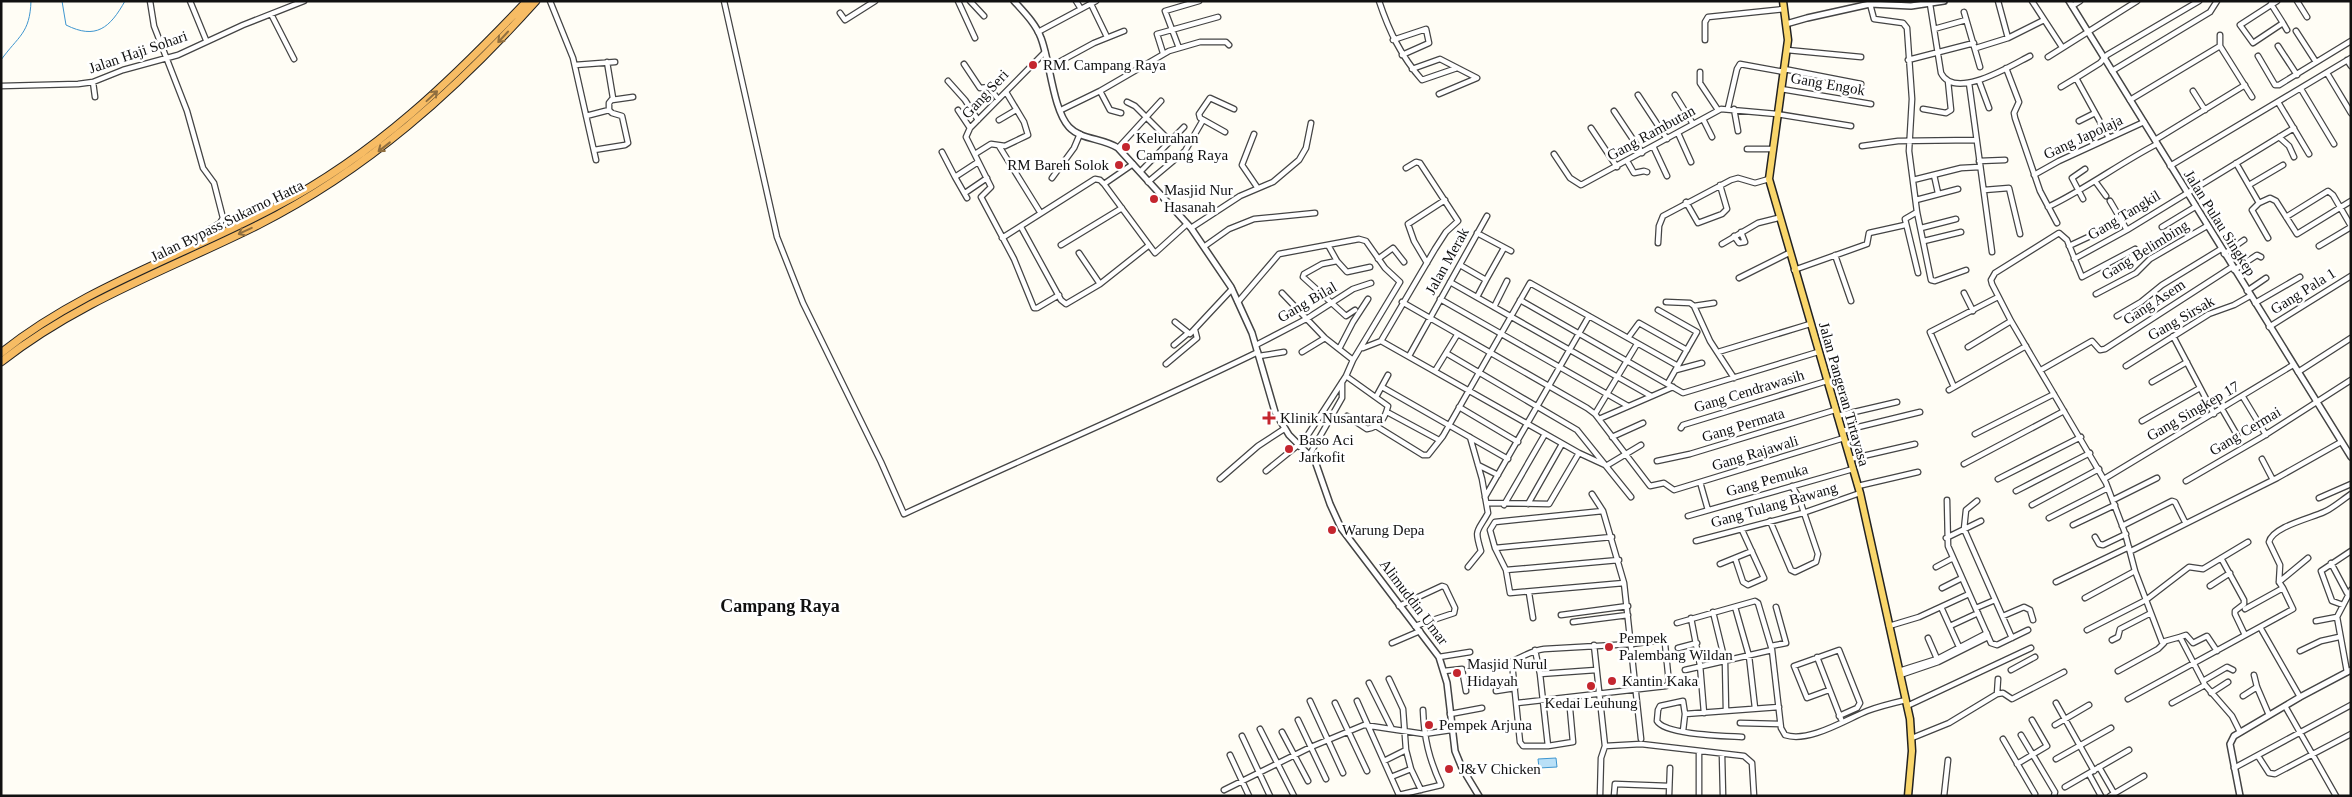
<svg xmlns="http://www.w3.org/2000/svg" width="2352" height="797" viewBox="0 0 2352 797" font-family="Georgia,serif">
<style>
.water{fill:#b9e0f7;stroke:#3f96cf}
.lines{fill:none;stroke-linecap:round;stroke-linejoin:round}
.stream{stroke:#3f96cf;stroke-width:1}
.minor-casing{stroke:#444;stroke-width:7}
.tertiary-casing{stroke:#444;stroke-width:8}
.primary-casing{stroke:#222;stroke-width:9}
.trunk-casing{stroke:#222;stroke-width:9}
.minor{stroke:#fff;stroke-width:4.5}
.tertiary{stroke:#fff;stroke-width:5}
.primary{stroke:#f9d66b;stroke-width:6}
.trunk{stroke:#f7bc64;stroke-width:7}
.oneway{stroke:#906f3f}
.poi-dot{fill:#c4262e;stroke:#fff;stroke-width:2}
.labels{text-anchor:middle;stroke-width:5;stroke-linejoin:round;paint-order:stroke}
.street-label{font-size:15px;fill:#111;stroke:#fff}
.poi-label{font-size:15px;fill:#111;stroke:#fff;text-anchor:start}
.quarter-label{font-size:18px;font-weight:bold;fill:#111;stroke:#fff}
</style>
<rect width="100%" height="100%" fill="#fffdf5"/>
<path class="water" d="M1556 758 1557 767 1539 768 1538 759Z"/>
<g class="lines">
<path class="stream" d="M62 1 66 25C96 40 110 28 125 1
M1 60C18 36 30 34 31 1"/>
<defs>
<path id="minor" d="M150 1 154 26 187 111 203 168 214 183 223 218 220 223 198 236 196 240 198 244
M190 1 206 40
M550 1 573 58 596 160
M724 1 777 237 803 303 881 462 904 514C1022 459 1141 409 1258 352
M958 1 975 38
M970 1 984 16
M1076 1 1081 9
M1379 1C1389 31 1401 56 1422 80L1457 68
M1998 1 2008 38
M2032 1 2062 47
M2277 1 2240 25 2253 43 2283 23 2287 30
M2297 1 2307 17
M1091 4 1107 37
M1870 4 1874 19 1903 23 1907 28 1912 99 1909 151 1917 212 1931 280 1935 281 1966 270
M1930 4 1941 73C1955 101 2012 65 2030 56
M2271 4 2283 23
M2072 6 2080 1
M1964 12 1980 67
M840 13 845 20 875 1
M271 14 294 59
M1934 29 1966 20
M2296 31 2316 62
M1038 32 1096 1
M2220 35V46L2252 97
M1393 40 1426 29 1429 43 1402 55
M1705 40V22L1708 17 1784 9
M2278 46 2297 75
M1179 48 1165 11 1199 1
M1976 48 2008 38 2044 20
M1787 50 1861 57
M1045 52 970 128 966 137 991 187 981 197 1014 259 1034 308H1037L1059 295
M1163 53 1157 34 1218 17
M2258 56 2275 85H2279L2351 41
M2048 57 2137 1
M1908 60 1974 43
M2347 60 2351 66
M964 64 980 88 989 87 998 99
M575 65 615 62
M1048 68 1094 43 1124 31
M2006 68 2019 102 2014 113 2015 118 2040 191 2057 223
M1412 69 1440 59 1477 78 1439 94
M1784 69 1861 84
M2112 71 2210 12 2217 1
M1700 72V83L1718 110
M2327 73 2351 113
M948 81 965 100 978 120
M1979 81 1989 108
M93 82 95 97
M1969 83 1992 252
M1 86 78 84 93 82 123 70 178 55 243 25 304 1
M2061 87 2076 78
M1781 89 1871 104
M2301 89 2334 144
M1100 91 1110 110 1121 113
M2193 91 2205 110
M1638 95 1667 139
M1675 95 1693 124
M612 100 633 97
M2130 100 2220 46
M1127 102 1135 106 1170 141
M2278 102 2309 154
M1728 108 1737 69 1740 64 1784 72
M1734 109 1738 131
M1923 109 1946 113 1951 110 1948 81
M958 110 970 128
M1061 110 1100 91 1169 51 1200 42H1226L1229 45
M1614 111 1642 153
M586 116 609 110V103L613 98 607 62
M1703 119 1712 137
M999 120 1016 110
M2079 121 2095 113
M1591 128 1617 167
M1225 132 1200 118 1199 114 1210 98 1234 109
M1678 133 1691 162
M1254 134 1242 165 1257 187
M2279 137 2289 146 2294 157
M2109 138 2076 78 2100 63 2107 55 2199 1
M2155 140 2245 85
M999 146 1040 212
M1653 146 1667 176
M1862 146 1898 141 1975 140
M1118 148 1161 101
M1747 149H1772
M594 150 625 145 628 143 622 116 612 113 609 110
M942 152 955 177
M975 154 991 144 1005 146 1028 135 1024 122 1006 92
M1554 154 1570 178 1581 185 1721 109 1777 114 1851 126
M1627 161 1634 173 1644 171 1647 172
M1979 161 2005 160
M2236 163 2259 203
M2170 166 2351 58
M1140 172 1184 127
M1934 175 1938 193
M2034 175 2059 161 2144 122
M1052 178 1074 148 1080 134
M1913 180 1961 168 1980 167
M2095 181 2106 196
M1148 182 1185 151 1203 120
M1104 184 1155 253 1187 224
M2249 185 2283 165
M1984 190 2009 188 2020 234
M965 193 987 178
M967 198 955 177 978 162
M2083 199 2072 178 2085 169
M1916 200 1958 189
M2110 201 2127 230
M1686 202 1698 223 1722 214 1727 209 1720 185
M2048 207C2086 189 2120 163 2157 144
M1917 212 1905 219 1918 273
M2286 217 2328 191 2333 195 2351 226
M1021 227 1061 300 1066 304 1100 284 1148 246
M2162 227 2195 207
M1191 228 1240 196 1273 182 1299 160 1306 148 1311 123
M1921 228 1956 219
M1477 233 1511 251
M1734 236 1739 243 1745 242 1741 232
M1002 238 1095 179 1100 180 1104 184 1133 164
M2268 238 2252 210 2259 203 2270 198 2276 201 2297 234 2351 201
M1924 241 1961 232
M1658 243 1659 226 1663 216 1731 180 1738 178 1755 183 1769 179
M1722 244 1758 223 1778 218
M1061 245 1122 208
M1328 245 1337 261 1347 272 1370 267
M1205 246 1229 229 1254 219 1315 213
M2069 246 2099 232
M2319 246 2351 227
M2135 249 2082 277 2067 240 2059 233 1995 273 1991 280 1992 284 2011 321 2106 483 2125 533 2135 571 2162 642 2180 637 2205 685 2232 716 2240 732
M1079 253 1100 284
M2224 254 2244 240
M1835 255 1851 301
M1378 259 1393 248 1404 262
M2074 259 2127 230 2294 128
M1337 261 1322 264 1304 274 1303 277 1346 316 1355 310
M1427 263 1414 241 1408 224 1445 200
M1460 265 1486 280 1477 297
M1794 270 1867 244 1869 233 1905 225
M2234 270 2257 255 2261 257
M1739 278 1789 253
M1486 280 1504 248
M1450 282 1651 396
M2247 291 2266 278
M1282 293 1325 338 1353 360
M1964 293 1973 311
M2096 294 2136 273 2150 259 2207 226
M1440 299 1628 406
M1520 300 1683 393 1818 352
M1238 302 1279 254 1359 239 1366 241 1385 268 1400 282 1353 360 1346 376 1300 447
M1402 302 1587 408 1595 414 1650 486 1664 483 1674 490 1844 438
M1666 302 1690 303 1694 306 1714 303
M2255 303 2300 277
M1694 306 1710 341 1734 378
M1494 307 1507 281
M1658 310 1697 332 1668 383
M2117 316 2141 302 2162 285 2221 249
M1175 322 1190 334 1232 289
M2269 327 2351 276
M2173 336 2214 414
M1628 338 1639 323 1687 350
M1381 341 1579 453 1605 465
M1174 345 1187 334
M1256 345 1308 318 1353 289 1371 283
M1968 347 2011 321
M1363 348 1381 341 1435 249 1446 232 1458 221 1420 163 1416 162 1406 168
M1339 349 1353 322 1368 299
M1302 352 1325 338
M1718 352 1810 324
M1446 353 1577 430 1631 497
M1259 356 1284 352
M1409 356 1487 216
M1166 364 1197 338 1195 330
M2126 366 2209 314 2234 305 2250 296
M1676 370 1702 363
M2041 370 2092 341 2100 350 2105 349 2232 267
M1435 371 1457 335
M2298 372 2351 338
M1346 376 1388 406C1385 418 1380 427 1367 429L1347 416
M2152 382 2187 362
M1382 387 1508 459
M1954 387 1930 332 1998 297
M1949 390 2026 346
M1376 397 1388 375
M2243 397 2266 435
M1459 407 1518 442
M2222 409 2237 435
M1387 412 1439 440
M1595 414 1637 344
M1837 416 1897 402
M1599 419 1673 387
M2142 421 2200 388
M1376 426 1423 455H1428L1443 436 1530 283 1678 366
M1681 428 1683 425 1827 381
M1842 431 1920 412
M1975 434 2054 394
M1612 437 1643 423
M1310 454 1342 398V382
M1850 459 1915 444
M2262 459 2273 480
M1657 461 1690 454 1835 410
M1964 464 2064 411
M1478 465 1498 475
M1606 466 1641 445
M1266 471 1298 445
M1220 479 1258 446 1284 429
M1998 479 2081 437
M2104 479 2293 365
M2186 481 2262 437 2351 380
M1700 482 1708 510
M1858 486 1918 472
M2016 491 2090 453
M1592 494 1603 511 1624 583 1641 739
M1485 497 1589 316
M2319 498 2351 484
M1947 500 1948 546 1991 643 1997 645 2028 630
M2113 500 2157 478
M1977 501 1966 510 1964 529 2012 638
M1488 503 1549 504 1579 453
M1528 504 1562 444
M1504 505 1545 434
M2032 505 2099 469
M1603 511 1495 522 1490 530 1495 548 1506 570 1510 593 1624 583
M1688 516 1853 469
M2049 518 2108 488
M1770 521 1791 570 1795 572 1816 562 1818 554 1799 498 1792 486
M2073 525 2115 505
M2122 526 2172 501 2175 502 2185 522
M2095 537 2099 544 2103 545 2126 534
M1946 538 1981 521
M1696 541 1803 513 1860 493
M1495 548 1612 537
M2131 551 2277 478 2341 442
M1735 558 1743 582 1748 585 1764 578 1742 530
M2221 558 2244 600V604L2235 611V614L2245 635
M2331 563 2347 593
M1720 564 1752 551
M1468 567 1481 551C1474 528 1477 533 1488 513L1482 479 1470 437
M1936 567 1953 558
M1506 570 1619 560
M2056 582 2129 547
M2279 582 2280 565 2269 542C2272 527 2311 518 2324 512 2333 508 2342 500 2351 494
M2210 586 2230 573
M1942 588 1962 578
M2283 588 2279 582 2308 558
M1529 593 1533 618
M2085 598 2135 571
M2343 605 2332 601 2321 571 2351 551
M1399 606 1442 586 1445 587 1455 608 1454 613 1415 626
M1735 607 1749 656 1755 708
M1941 607 1960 649
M1976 608 1995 600
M1713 612 1725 661 1726 711
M1561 615 1628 606
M2003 616 2024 607 2030 610 2033 620
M1691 618 1700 665 1704 713
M2316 621 2337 617
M1573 622 1628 615
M1677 623 1755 601 1758 603 1772 650 1781 728 1785 735C1809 743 1845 720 1867 711 1880 706 1893 703 1906 700
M1889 626 1919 617 1969 594
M1950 626 1978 613
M2260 627 2300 697
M2087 630 2146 600 2189 567 2203 569 2248 542
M2180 637 2186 635 2193 643 2207 636 2217 651
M1928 638 1938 661
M2112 640 2118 637 2120 629 2151 613
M1392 643 1420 631
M1594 645 1605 746 1601 758 1600 796
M1771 646 1786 643 1776 607
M1678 648 1697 643
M1535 650 1540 674 1548 746
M2300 651 2321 641 2339 637
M1439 657 1470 652
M1817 657 1841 719
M1512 663 1520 742 1523 746H1548L1573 742 1569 698
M1497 667C1514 663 1527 651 1544 649L1632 644 1662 640 1665 644 1669 683 1666 686 1517 703
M1685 670 1772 650
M2011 670 2035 657
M1444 671 1462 669 1466 691
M1899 671 1937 659 1987 633
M2118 671 2158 649 2164 643
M2347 672 2337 617 2351 590
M1540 674 1596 670
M1900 675 1938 662 1988 637
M2254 675 2257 687 2269 715
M1389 679 1403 709 1406 750 1411 769 1421 790
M2203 681 2227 667 2233 670
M1369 683 1392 729
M1829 690 1807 698 1794 666 1839 650 1860 703 1857 708 1839 716
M1496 691 1515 688
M2211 693 2228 682
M1997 694 1998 679
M2243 696 2257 687
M2128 699 2293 609 2283 588 2245 609
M1310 701 1343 773
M1357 701 1399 795 1441 785C1429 759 1424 738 1423 710
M1335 703 1367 771
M2056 703 2094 771
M2172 703 2205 685
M1907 706 2031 648
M2285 706 2336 796
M1450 714 1482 708
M1685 714 1779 707
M1298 720 1326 779
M1740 723 1780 724
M2055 725 2089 705
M1260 729 1294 796
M1683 731 1685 714 1683 701 1660 706 1658 710 1657 721C1665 735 1726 736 1742 737
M1282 732 1308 781
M2021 735 2055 792 2054 796
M1242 736 1270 796
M1912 738 1949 723 1997 694 2003 693 2012 699 2064 672
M2003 739 2035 794
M1605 746 1641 744 1744 756 1752 763 1754 796
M1699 751V796
M1722 754 1723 796
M1230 755 1249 796
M2258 756 2269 773 2275 774 2351 734
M2056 759 2111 728
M1384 761 1406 750
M2017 764 2047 746 2032 720
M2099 767 2114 793
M2234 768 2351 705
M2089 774 2101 796
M1391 777 1411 769
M2065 787 2129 750
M1224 790 1311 747 1364 725 1424 734 1451 730
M1614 796 1615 784 1669 786
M1669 796 1670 768
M1944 796 1948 760
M2110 796 2144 776"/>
<path id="tertiary" d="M1014 1C1024 12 1036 24 1041 38 1050 61 1053 110 1069 127 1081 140 1103 138 1118 148L1191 228 1231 287 1252 333 1275 412 1289 435 1315 461 1330 504 1341 528 1439 657 1447 683 1455 751 1462 768 1479 796
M2069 1 2351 457
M1786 24 1807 18 1870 4 1911 6 1944 1
M2240 796 2230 744 2234 736 2300 697 2351 670"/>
<path id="primary" d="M1783 1 1788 40 1769 179 1860 493 1910 719 1912 751 1908 796"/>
<path id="trunk" d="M1 353C83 287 186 255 277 206 376 154 451 81 527 1
M1 362C80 300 170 269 258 225 367 170 455 91 536 1"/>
</defs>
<use href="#minor" class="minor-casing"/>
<use href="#tertiary" class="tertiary-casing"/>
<use href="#primary" class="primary-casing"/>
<use href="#trunk" class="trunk-casing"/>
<use href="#minor" class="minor"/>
<use href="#tertiary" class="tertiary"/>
<use href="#primary" class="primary"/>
<use href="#trunk" class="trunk"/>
</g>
<defs><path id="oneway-shaft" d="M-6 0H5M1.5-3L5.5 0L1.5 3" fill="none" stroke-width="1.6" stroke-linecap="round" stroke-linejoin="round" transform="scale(1.25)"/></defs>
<g class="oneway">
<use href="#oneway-shaft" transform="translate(503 37) rotate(133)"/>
<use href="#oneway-shaft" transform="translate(432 96) rotate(-43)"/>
<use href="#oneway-shaft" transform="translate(384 147) rotate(142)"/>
<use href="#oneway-shaft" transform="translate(245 231) rotate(155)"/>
</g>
<g class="poi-dot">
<circle cx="1033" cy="65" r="5"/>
<circle cx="1126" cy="147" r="5"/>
<circle cx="1119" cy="165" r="5"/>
<circle cx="1154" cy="199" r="5"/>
<path d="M1266.5 410.5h5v5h5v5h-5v5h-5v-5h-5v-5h5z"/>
<circle cx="1289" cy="449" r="5"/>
<circle cx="1332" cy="530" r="5"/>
<circle cx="1609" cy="647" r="5"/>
<circle cx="1457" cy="673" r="5"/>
<circle cx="1612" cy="681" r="5"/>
<circle cx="1591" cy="686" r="5"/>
<circle cx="1429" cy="725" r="5"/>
<circle cx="1449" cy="769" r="5"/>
</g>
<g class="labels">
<g class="street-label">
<text transform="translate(138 52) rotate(-19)" y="5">Jalan Haji Sohari</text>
<text transform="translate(1828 84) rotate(10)" y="5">Gang Engok</text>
<text transform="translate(985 94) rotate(-47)" y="5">Gang Seri</text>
<text transform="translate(1651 133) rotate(-29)" y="5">Gang Rambutan</text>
<text transform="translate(2083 137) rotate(-25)" y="5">Gang Japolaja</text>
<text transform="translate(2124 215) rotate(-31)" y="5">Gang Tangkil</text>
<text transform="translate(227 221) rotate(-26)" y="5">Jalan Bypass Sukarno Hatta</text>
<text transform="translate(2220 223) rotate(58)" y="5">Jalan Pulau Singkep</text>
<text transform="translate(2145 250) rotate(-32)" y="5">Gang Belimbing</text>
<text transform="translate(1447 261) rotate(-61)" y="5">Jalan Merak</text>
<text transform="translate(2303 291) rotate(-32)" y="5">Gang Pala 1</text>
<text transform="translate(1307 302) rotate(-30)" y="5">Gang Bilal</text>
<text transform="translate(2154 302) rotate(-33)" y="5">Gang Asem</text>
<text transform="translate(2181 318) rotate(-30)" y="5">Gang Sirsak</text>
<text transform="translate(1749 391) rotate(-17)" y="5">Gang Cendrawasih</text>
<text transform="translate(1844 394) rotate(74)" y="5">Jalan Pangeran Tirtayasa</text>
<text transform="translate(2193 411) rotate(-30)" y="5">Gang Singkep 17</text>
<text transform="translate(1743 425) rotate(-17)" y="5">Gang Permata</text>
<text transform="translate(2245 431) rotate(-31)" y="5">Gang Cermai</text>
<text transform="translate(1755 453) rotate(-17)" y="5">Gang Rajawali</text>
<text transform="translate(1767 480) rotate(-16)" y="5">Gang Pemuka</text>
<text transform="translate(1774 505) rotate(-16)" y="5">Gang Tulang Bawang</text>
<text transform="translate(1414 602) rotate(53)" y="5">Alimuddin Umar</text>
</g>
<g class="poi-label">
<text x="1043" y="70">RM. Campang Raya</text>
<text x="1136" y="143">Kelurahan<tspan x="1136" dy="17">Campang Raya</tspan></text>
<text x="1109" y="170" text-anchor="end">RM Bareh Solok</text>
<text x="1164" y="195">Masjid Nur<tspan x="1164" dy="17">Hasanah</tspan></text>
<text x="1280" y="423">Klinik Nusantara</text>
<text x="1299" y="445">Baso Aci<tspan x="1299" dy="17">Jarkofit</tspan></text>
<text x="1342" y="535">Warung Depa</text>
<text x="1619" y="643">Pempek<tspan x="1619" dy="17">Palembang Wildan</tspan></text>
<text x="1467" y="669">Masjid Nurul<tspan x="1467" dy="17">Hidayah</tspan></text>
<text x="1622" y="686">Kantin Kaka</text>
<text x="1591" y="708" text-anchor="middle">Kedai Leuhung</text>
<text x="1439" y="730">Pempek Arjuna</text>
<text x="1459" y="774">J&amp;V Chicken</text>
</g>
<g class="quarter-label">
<text x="780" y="612">Campang Raya</text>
</g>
</g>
<rect width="2352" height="797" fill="none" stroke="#111111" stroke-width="5"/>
</svg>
